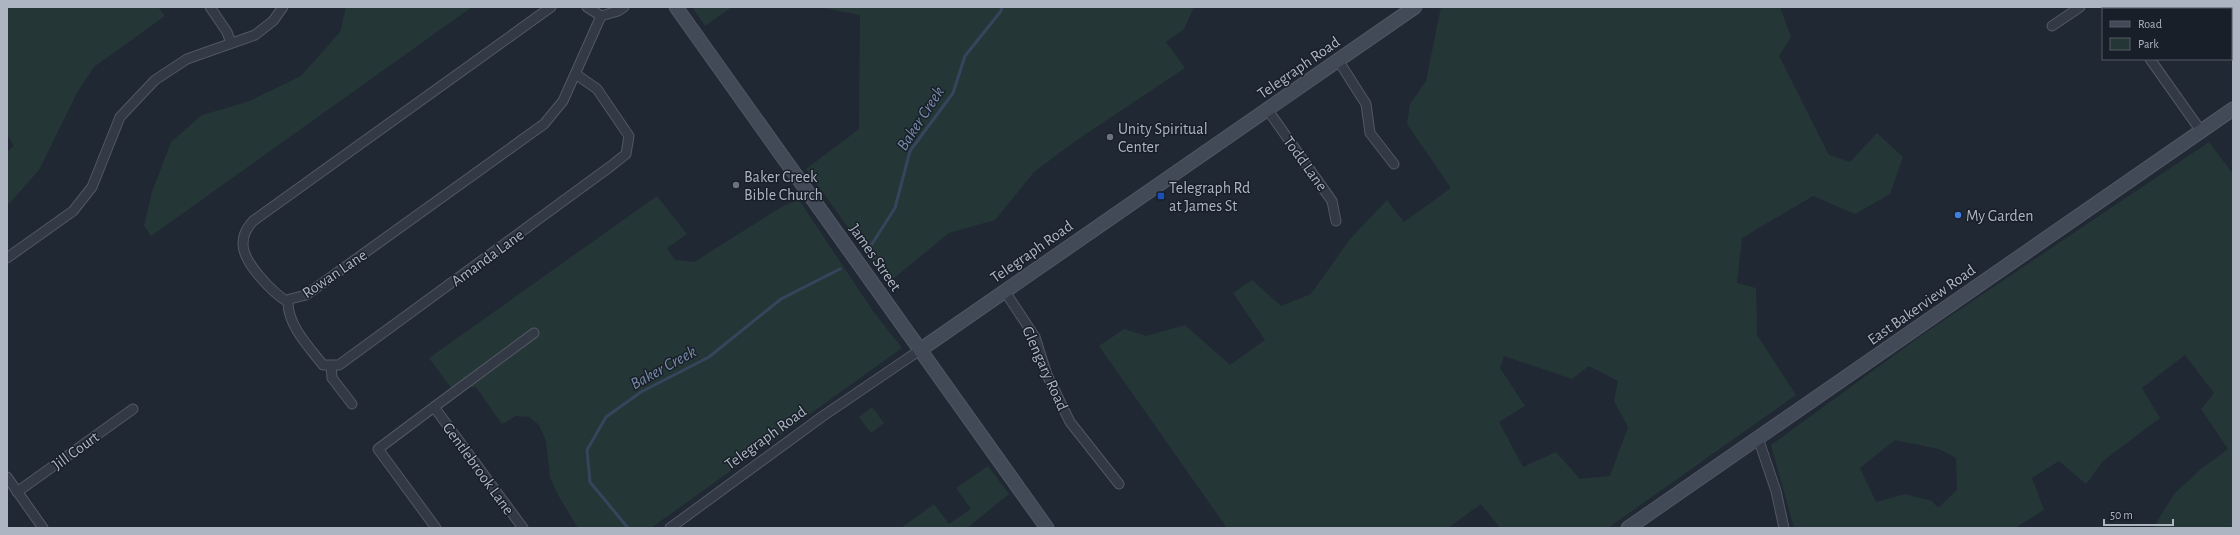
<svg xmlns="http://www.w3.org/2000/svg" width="2240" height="535" viewBox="0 0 2240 535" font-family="'Alegreya Sans',sans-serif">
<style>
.green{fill:#253637;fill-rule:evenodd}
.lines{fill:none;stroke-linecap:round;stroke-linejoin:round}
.stream{stroke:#36455c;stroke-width:3}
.street-casing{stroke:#515863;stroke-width:11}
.secondary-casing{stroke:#515863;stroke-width:15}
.street{stroke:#333a45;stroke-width:9}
.secondary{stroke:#424957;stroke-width:13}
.worship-dot{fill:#6b7280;stroke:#191f29;stroke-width:1.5}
.transit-dot{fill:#1a4fb4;stroke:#191f29;stroke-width:1.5}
.shop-dot{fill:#3f7fe0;stroke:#191f29;stroke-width:1.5}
.labels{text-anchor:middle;stroke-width:3;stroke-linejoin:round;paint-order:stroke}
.street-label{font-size:16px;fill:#adb5c2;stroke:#191f29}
.poi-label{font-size:16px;fill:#adb5c2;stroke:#191f29;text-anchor:start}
.water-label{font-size:17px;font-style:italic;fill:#778ba9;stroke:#191f29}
</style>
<rect width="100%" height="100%" fill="#202834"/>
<path class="green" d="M7 7H158L165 16 94 67 77 93 39 170 9 204 7 202V152L14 146 7 135Z
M346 7H472L151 236 144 226 152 192 171 142 202 115 247 102 301 76 340 32Z
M692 7H732L705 26Z
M818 7H1194L1184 29 1166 42 1185 68 1077 140 1034 172 995 220 949 233 888 283 806 169 859 129 860 15Z
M1441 7H1780L1791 37 1779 56 1829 155 1850 162 1877 133 1903 157 1890 194 1855 214 1813 196 1742 238 1737 283 1756 288 1757 335 1796 395 1608 528H1500L1481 504 1448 528H1227L1099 346 1124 329 1146 336 1185 325 1230 365 1265 340 1233 293 1252 280 1281 306 1311 294 1350 239 1387 200 1404 222 1451 188 1407 124 1410 104 1426 81ZM1504 356 1572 379 1589 366 1618 381 1614 401 1628 427 1610 476 1580 479 1556 452 1523 467 1499 422 1525 406 1500 368Z
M2209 142 2233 174V525L2229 528H2153L2174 494 2201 469 2228 449 2201 409 2214 393 2185 355 2142 388 2160 418 2103 461 2086 484 2059 461 2032 478 2044 510 2015 528H1794L1771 445 1922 335ZM1895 440 1939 449 1956 458 1957 490 1938 508 1932 501 1905 494 1876 502 1860 468Z
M657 196 687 234 667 248 675 260 694 262 783 206 799 200 873 311 902 348 651 528H578L558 495 550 477 546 441 539 425 529 417 516 416 502 424 476 387 452 389 429 358Z
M872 407 884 423 871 433 859 417Z
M988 466 1009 494 967 528H901L934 504 949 524 971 509 956 488Z"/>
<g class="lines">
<path class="stream" d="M870 247 895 208 910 151 953 93 965 56 1001 11 1002 7
M628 528 590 482 587 450 606 417 641 392 709 357 781 299 840 269"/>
<defs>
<path id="street" d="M210 7 227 32 231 43
M587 7 601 16 618 11 624 7
M2113 7 2114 9
M2231 12 2233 15
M2052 26 2080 7
M2150 59 2201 131
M1338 60 1366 104 1370 133 1394 164
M1267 109 1332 201 1336 221
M7 258 73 211 92 187 120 117 155 80 187 59 255 35 273 21 283 7
M1004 290 1035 337 1047 375 1070 422 1119 484
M288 302C288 326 309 347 323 365H339L611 166 626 154 629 136 597 89 577 75
M288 302C273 293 243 263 243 244 243 234 247 228 253 221L551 7
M288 302 290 299 306 295 544 124 563 101 601 16
M331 365 332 378 352 404
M434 407 534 333
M1758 438 1776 491 1784 528
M7 477 43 528
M17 492 133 409
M436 528 378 449 434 407 523 528
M670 528 823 416 920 350"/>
<path id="secondary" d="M676 7 1047 528
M920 350 1415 7
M1628 528 2233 109"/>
</defs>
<use href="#street" class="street-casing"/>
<use href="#secondary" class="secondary-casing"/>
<use href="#street" class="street"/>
<use href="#secondary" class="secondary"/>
</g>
<g class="worship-dot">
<circle cx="1110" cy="137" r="4"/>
<circle cx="736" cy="185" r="4"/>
</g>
<rect class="transit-dot" x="1157" y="192" width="8" height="8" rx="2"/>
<circle class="shop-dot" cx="1958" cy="215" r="4"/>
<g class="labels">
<g class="street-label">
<text transform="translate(1298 67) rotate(-35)" y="6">Telegraph Road</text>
<text transform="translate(1306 163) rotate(54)" y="6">Todd Lane</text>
<text transform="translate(1031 251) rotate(-35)" y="6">Telegraph Road</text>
<text transform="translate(487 257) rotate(-36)" y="6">Amanda Lane</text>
<text transform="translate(876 257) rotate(55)" y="6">James Street</text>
<text transform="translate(334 273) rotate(-34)" y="6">Rowan Lane</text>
<text transform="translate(1921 304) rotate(-35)" y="6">East Bakerview Road</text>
<text transform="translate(1046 368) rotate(66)" y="6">Glengary Road</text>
<text transform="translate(765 437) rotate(-36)" y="6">Telegraph Road</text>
<text transform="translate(75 450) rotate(-36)" y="6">Jill Court</text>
<text transform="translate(479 468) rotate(54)" y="6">Gentlebrook Lane</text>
</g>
<g class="poi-label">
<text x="1118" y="134">Unity Spiritual<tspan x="1118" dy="18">Center</tspan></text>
<text x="744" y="182">Baker Creek<tspan x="744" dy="18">Bible Church</tspan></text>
<text x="1169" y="193">Telegraph Rd<tspan x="1169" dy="18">at James St</tspan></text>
<text x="1966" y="221">My Garden</text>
</g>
<g class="water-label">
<text transform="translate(920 118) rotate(-57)" y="6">Baker Creek</text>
<text transform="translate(663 367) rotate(-29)" y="6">Baker Creek</text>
</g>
</g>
<rect width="2240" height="535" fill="none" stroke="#adb5c2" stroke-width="16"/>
<rect x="2102" y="8" width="130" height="52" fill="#191f29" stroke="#545b66"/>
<rect x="2110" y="21" width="20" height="6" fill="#424957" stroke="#545b66"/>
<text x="2138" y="28" font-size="12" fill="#adb5c2">Road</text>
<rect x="2110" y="38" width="20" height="12" fill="#253637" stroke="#545b66"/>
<text x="2138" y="48" font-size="12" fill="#adb5c2">Park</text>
<path d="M2104 519v6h69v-6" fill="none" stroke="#adb5c2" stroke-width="2"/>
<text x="2110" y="519" font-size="12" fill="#adb5c2" stroke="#191f29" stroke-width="3" paint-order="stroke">50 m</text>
</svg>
